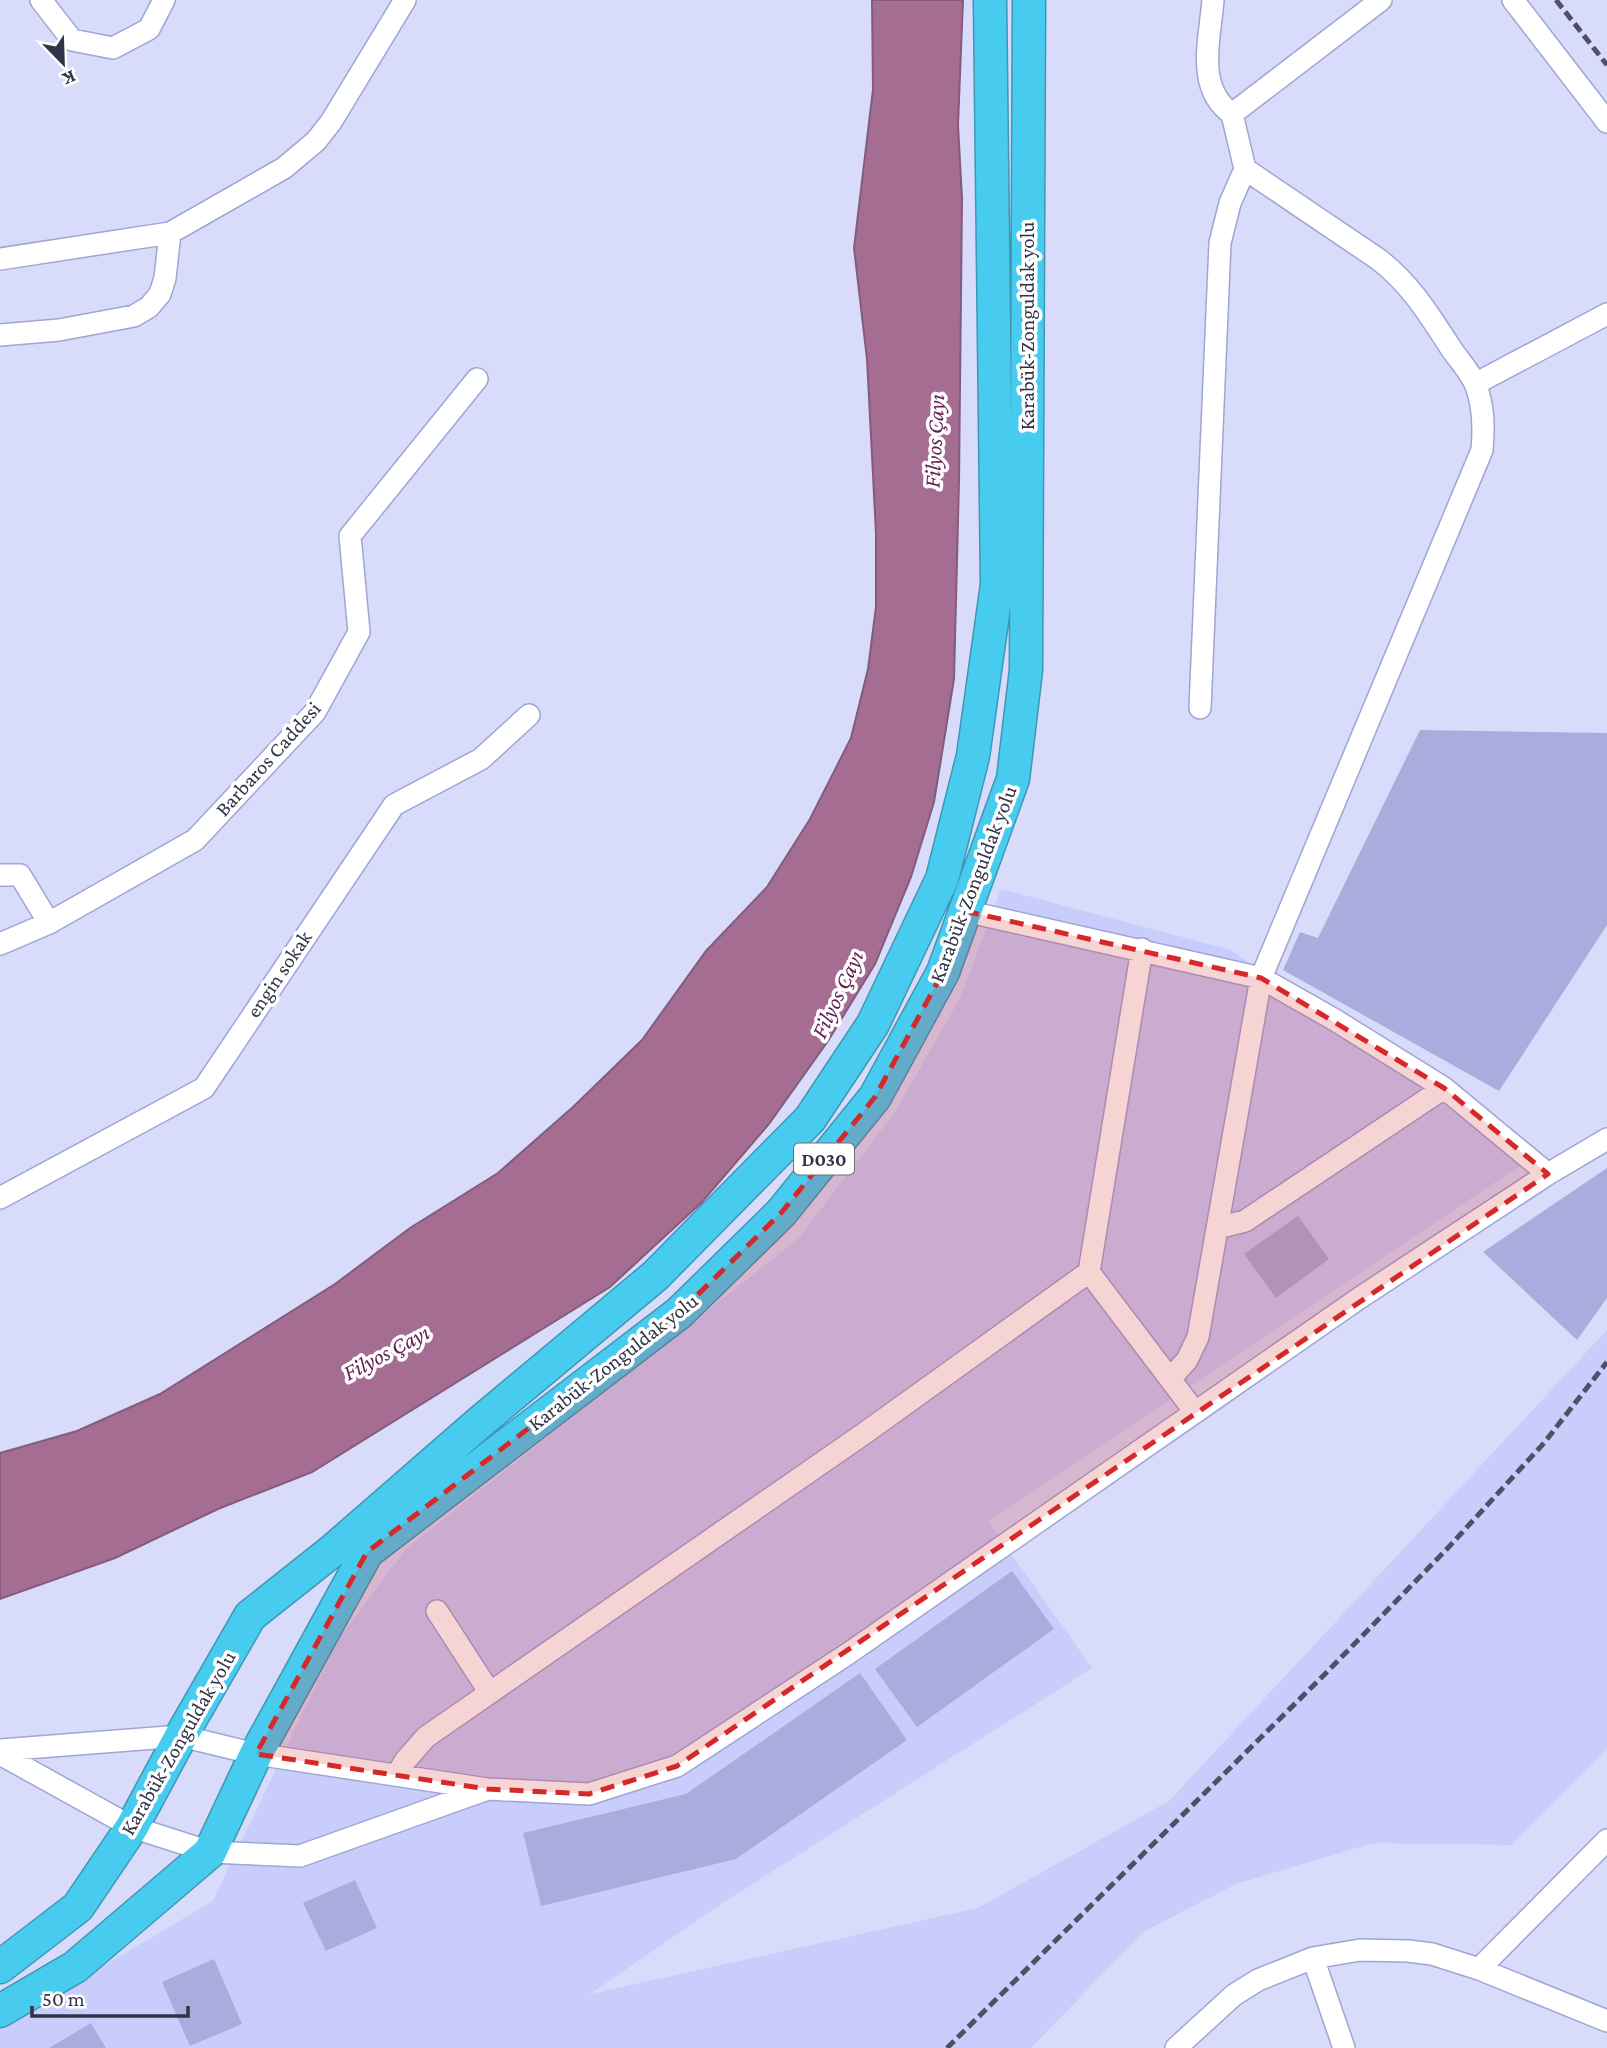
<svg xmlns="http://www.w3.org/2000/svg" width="1607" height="2048" viewBox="0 0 1607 2048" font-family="'Crimson Pro',serif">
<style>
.built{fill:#c8cdfb}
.water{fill:#a66d93;stroke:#835c7c;stroke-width:2}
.building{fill:#a8adde}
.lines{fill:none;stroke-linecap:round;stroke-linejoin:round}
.minor-casing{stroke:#9fa5d5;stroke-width:24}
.highway-casing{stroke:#3f96b5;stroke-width:35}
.minor{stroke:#fff;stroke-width:21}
.highway{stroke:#47ccf0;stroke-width:32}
.rail{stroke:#4e5066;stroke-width:5;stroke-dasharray:10 5;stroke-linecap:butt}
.marked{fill:#d62828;fill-opacity:0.2;stroke:#d62828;stroke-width:5;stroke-dasharray:14 9;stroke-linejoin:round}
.labels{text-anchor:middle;stroke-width:7;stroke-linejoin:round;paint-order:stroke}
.shield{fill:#fff;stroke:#6f707e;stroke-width:2}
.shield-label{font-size:19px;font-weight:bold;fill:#313347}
.street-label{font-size:21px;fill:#313347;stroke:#fff}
.water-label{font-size:23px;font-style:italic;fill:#651e53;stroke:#fff}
</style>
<rect width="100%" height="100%" fill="#d8dbfa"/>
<path class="built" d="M1001 889 1231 950 1524 1163 988 1521 1092 1668 715 1908 590 1994 978 1908 1169 1801 1607 1330V1748L1512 1845 1373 1843 1236 1884 1143 1932 1031 2048H0V2027L213 1901 337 1641 407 1548 798 1239 895 1112 960 998Z"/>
<path class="water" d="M872 0H963L958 125 962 199 959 481 954 679 934 802 911 877 875 964 828 1041 769 1124 702 1202 610 1287 312 1472 218 1509 115 1558 0 1599V1453L77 1431 160 1394 335 1284 410 1228 498 1173 573 1107 642 1040 706 951 767 887 810 819 851 738 868 669 876 607V533L867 359 854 248 873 89Z"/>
<path class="building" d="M1420 730 1607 733V925L1499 1091 1283 970 1300 932 1318 938Z
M1607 1168V1298L1577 1340 1483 1252Z
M1298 1216 1329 1259 1276 1298 1244 1254Z
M1012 1571 1054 1629 917 1727 875 1669Z
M860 1673 907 1740 736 1859 541 1906 523 1833 686 1794Z
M355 1880 377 1928 326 1951 303 1903Z
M214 1959 242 2024 190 2046 162 1982Z
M91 2023 106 2048H49Z"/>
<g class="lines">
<defs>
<path id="minor" d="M41 0 72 40 113 48 149 29 164 0
M1213 0C1210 39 1195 88 1232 114
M1381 0 1232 114 1245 169 1378 259C1410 283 1430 316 1452 350 1460 361 1471 373 1476 386 1484 407 1484 428 1482 450L1261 978 1335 1020 1444 1088 1548 1174
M1513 0 1607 122
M0 259 170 233 284 168 316 141 331 122 405 0
M0 335 59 330 134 316 149 307 160 294 165 278 170 233
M1475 384 1607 314
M1200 708 1220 243 1230 203 1245 169
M0 875H20L49 923
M965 911 1261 978 1198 1337 1187 1360 1170 1379
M0 944 49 923 195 840 315 712 359 632 350 536 477 379
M1142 949 1089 1272 1195 1412
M0 1198 204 1088 394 805 481 759 529 715
M1217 1228 1245 1221 1444 1088
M437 1611 490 1693
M0 1750 181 1736 256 1754 487 1789 589 1794 677 1766 849 1653 1358 1299 1548 1174 1607 1139
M0 1754 132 1827 210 1852 300 1856 485 1790
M397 1775 405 1761 426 1737 862 1435 1089 1272
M1313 1958 1360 1950 1408 1951 1432 1954 1479 1969 1607 2021
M1479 1969 1607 1840
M1176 2048 1234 1995 1258 1980 1313 1958 1344 2048"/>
<path id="highway" d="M0 1967 78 1907 132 1827 181 1736 250 1616 332 1551 479 1423 655 1276 810 1119 873 1024 942 879 973 756 997 585 990 0
M0 2011 75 1967 210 1852 256 1754 367 1552 679 1313 781 1213 875 1097 943 972 1013 779 1026 670 1029 0"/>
</defs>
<use href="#minor" class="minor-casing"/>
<use href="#highway" class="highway-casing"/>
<use href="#minor" class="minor"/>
<use href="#highway" class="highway"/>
<path class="rail" d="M1556 0 1607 65
M947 2048 1325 1674 1446 1550 1544 1443 1607 1362"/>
</g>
<path class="marked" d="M965 911 1261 978 1444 1088 1548 1174 677 1766 589 1794 487 1789 256 1754 367 1552 679 1313 781 1213 875 1097 943 972Z"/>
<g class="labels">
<rect class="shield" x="794" y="1143.5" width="60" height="31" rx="5"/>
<g class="shield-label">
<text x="824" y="1166">D030</text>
</g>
<g class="street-label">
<text transform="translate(1027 326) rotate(-90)" y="7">Karabük-Zonguldak yolu</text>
<text transform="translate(268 759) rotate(-48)" y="7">Barbaros Caddesi</text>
<text transform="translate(973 884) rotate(-69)" y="7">Karabük-Zonguldak yolu</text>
<text transform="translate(279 974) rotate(-56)" y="7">engin sokak</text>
<text transform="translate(613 1362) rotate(-38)" y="7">Karabük-Zonguldak yolu</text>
<text transform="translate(178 1743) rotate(-60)" y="7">Karabük-Zonguldak yolu</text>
</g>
<g class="water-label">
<text transform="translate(934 441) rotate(-87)" y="8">Filyos Çayı</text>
<text transform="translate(837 994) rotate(-65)" y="8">Filyos Çayı</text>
<text transform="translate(386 1352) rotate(-28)" y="8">Filyos Çayı</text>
</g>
</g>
<g transform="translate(63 63) rotate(157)" stroke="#ffffff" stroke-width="5" paint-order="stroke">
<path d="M0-5L12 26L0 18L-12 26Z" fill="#313347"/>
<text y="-10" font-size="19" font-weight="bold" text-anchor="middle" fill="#313347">K</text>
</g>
<path d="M32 2006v10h156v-10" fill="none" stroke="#313347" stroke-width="3.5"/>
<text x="42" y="2006" font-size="21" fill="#313347" stroke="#ffffff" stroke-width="5" paint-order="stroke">50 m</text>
</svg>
